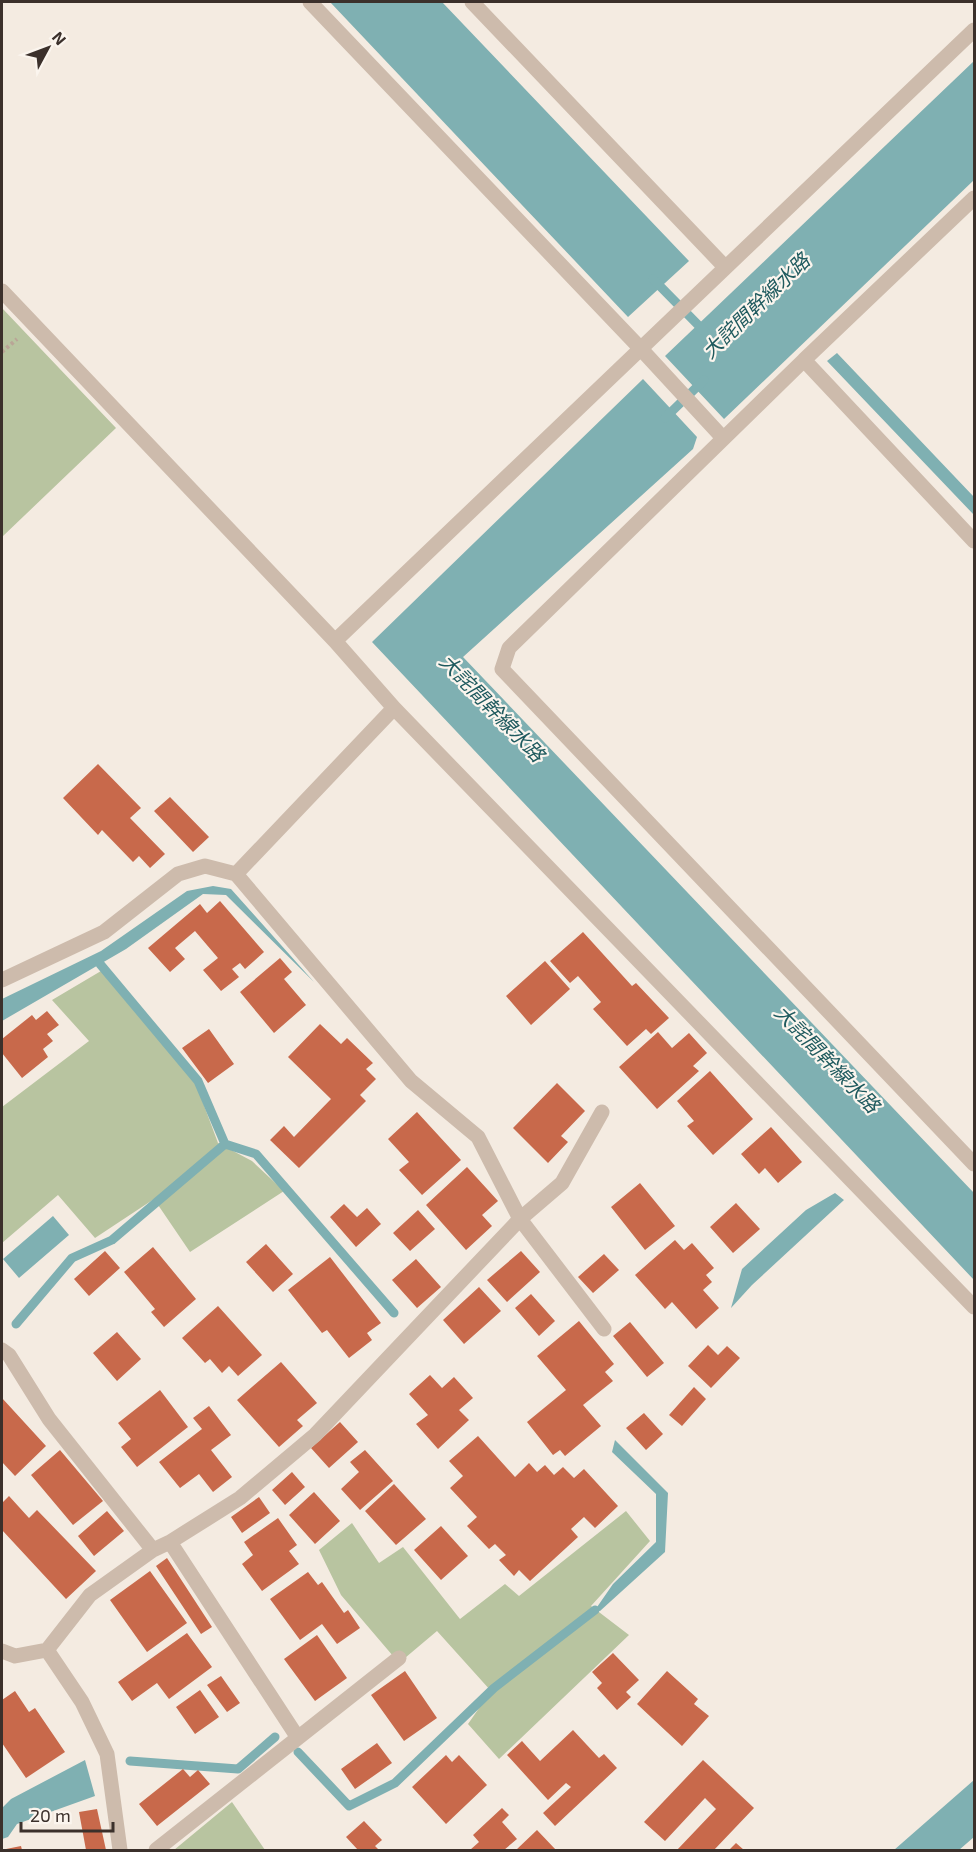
<svg xmlns="http://www.w3.org/2000/svg" width="976" height="1852" viewBox="0 0 976 1852" font-family="'Exo 2','Noto Sans JP',sans-serif">
<style>
.green{fill:#b8c4a0}
.water{fill:#7fb0b2}
.lines{fill:none;stroke-linecap:round;stroke-linejoin:round}
.stream{stroke:#7fb0b2;stroke-width:9}
.building{fill:#c8694b}
.path{stroke:#b9a596;stroke-width:4;stroke-dasharray:3 3;stroke-linecap:butt}
.street{stroke:#cdbbac;stroke-width:15}
.labels{text-anchor:middle;stroke-width:4.5;stroke-linejoin:round;paint-order:stroke}
.water-label{font-size:20px;font-style:italic;fill:#1f5a5e;stroke:#fbf5ee}
</style>
<rect width="100%" height="100%" fill="#f4ebe1"/>
<path class="green" d="M2 308 116 428 2 537Z
M101 971 196 1084 218 1143 252 1161 284 1191 190 1252 154 1199 95 1238 58 1195 2 1243V1107L89 1041 52 1000Z
M626 1511 650 1541 591 1606 629 1635 499 1759 468 1724 491 1691 437 1631 399 1663 341 1595 319 1550 352 1523 379 1563 403 1547 460 1619 505 1584 519 1596Z
M232 1802 265 1850H174Z"/>
<path class="water" d="M330 2H442L689 261 628 317Z
M974 61V180L724 419 665 356Z
M837 353 974 497V515L827 361Z
M643 379 697 437 693 449 463 657 974 1193V1280L372 642Z
M213 886 231 889 314 982 226 895 203 894 126 949 2 1021V999L101 951 187 891Z
M835 1193 844 1200 752 1285 731 1308 742 1269 806 1210Z
M53 1216 69 1235 19 1278 3 1259Z
M615 1440 668 1493 665 1552 600 1611 595 1610 613 1584 656 1542V1494L612 1452Z
M85 1760 95 1796 17 1824 8 1837 2 1839V1808L11 1799Z
M974 1780V1837L959 1850H894Z"/>
<g class="lines">
<path class="stream" d="M653 279 706 333
M665 418 704 380
M100 964 198 1081 225 1144 256 1154 394 1313
M16 1324 72 1258 112 1240 225 1144
M298 1752 349 1806 395 1783 494 1688 595 1610
M130 1761 238 1769 275 1737"/>
</g>
<path class="building" d="M98 764 141 808 130 818 165 854 150 868 139 856 133 862 102 830 98 835 63 798Z
M170 797 209 837 193 852 154 811Z
M220 901 264 952 245 969 240 963 232 969 239 977 221 991 203 970 218 958 195 931 175 948 185 959 170 972 148 948 200 904 207 913Z
M583 932 632 986 636 983 669 1018 651 1034 646 1029 627 1046 593 1009 601 1002 578 976 570 983 550 961Z
M280 958 292 972 284 979 306 1005 274 1033 240 992Z
M545 961 570 989 531 1025 506 996Z
M47 1011 59 1025 47 1034 53 1041 43 1049 48 1057 22 1078 2 1053V1039L32 1015 36 1020Z
M320 1024 341 1044 347 1038 373 1063 366 1069 376 1079 360 1095 366 1101 299 1168 270 1140 284 1126 294 1137 331 1099 288 1057Z
M209 1029 234 1064 208 1083 182 1048Z
M658 1032 672 1048 689 1033 707 1053 693 1066 699 1071 657 1109 619 1067Z
M710 1071 753 1119 713 1155 687 1126 694 1121 677 1101Z
M557 1083 585 1111 561 1136 568 1142 548 1163 513 1128Z
M417 1112 461 1160 422 1195 399 1170 409 1162 388 1139Z
M771 1127 802 1162 778 1183 765 1168 759 1174 741 1154Z
M467 1167 498 1201 482 1215 492 1226 466 1250 426 1205Z
M640 1183 675 1226 645 1250 611 1207Z
M736 1203 760 1229 733 1253 710 1227Z
M344 1204 357 1217 367 1208 381 1224 356 1247 330 1217Z
M418 1210 435 1229 410 1251 393 1233Z
M675 1240 684 1250 692 1243 714 1268 706 1275 712 1282 703 1290 719 1308 696 1329 672 1302 665 1309 635 1275Z
M266 1244 293 1274 273 1292 246 1262Z
M153 1247 196 1299 164 1327 151 1312 155 1309 124 1272Z
M105 1251 120 1268 89 1296 74 1279Z
M521 1251 540 1272 507 1302 487 1280Z
M604 1254 619 1270 593 1293 578 1277Z
M330 1257 381 1323 367 1333 372 1340 349 1358 327 1330 322 1333 288 1290Z
M416 1259 441 1287 417 1308 392 1280Z
M479 1287 501 1311 464 1344 443 1320Z
M531 1294 555 1321 539 1336 515 1308Z
M218 1306 262 1355 238 1376 229 1366 222 1373 210 1359 205 1363 182 1338Z
M579 1321 614 1364 605 1372 613 1381 583 1405 601 1426 565 1456 560 1450 553 1455 527 1422 566 1390 537 1356Z
M630 1322 664 1363 647 1377 613 1336Z
M117 1332 141 1359 117 1381 93 1353Z
M708 1345 718 1355 727 1346 740 1358 711 1388 688 1366Z
M281 1362 317 1403 297 1420 303 1426 279 1447 237 1400Z
M430 1375 442 1388 454 1377 473 1398 459 1410 469 1420 438 1449 416 1424 428 1415 409 1394Z
M694 1387 706 1399 682 1426 669 1415Z
M160 1390 188 1427 137 1467 121 1447 131 1439 118 1423Z
M2 1398 46 1446 15 1476 2 1462Z
M209 1406 231 1435 211 1450 232 1477 213 1492 199 1474 180 1488 159 1462 202 1429 193 1418Z
M644 1413 663 1434 646 1450 626 1428Z
M340 1422 358 1442 329 1468 311 1448Z
M478 1436 515 1477 529 1463 537 1472 545 1465 554 1475 563 1467 574 1478 584 1469 618 1506 595 1528 584 1517 571 1529 578 1537 530 1581 519 1570 514 1576 499 1560 506 1555 495 1544 489 1549 467 1526 477 1517 450 1488 463 1476 449 1461Z
M60 1450 103 1501 73 1525 31 1475Z
M365 1450 393 1481 360 1510 341 1489 359 1472 350 1462Z
M292 1472 305 1487 285 1505 272 1490Z
M394 1484 426 1519 396 1545 365 1511Z
M314 1492 340 1521 315 1544 289 1515Z
M9 1496 29 1518 37 1510 96 1571 66 1599 2 1530V1503Z
M259 1497 270 1513 242 1533 231 1517Z
M107 1511 124 1531 94 1556 78 1536Z
M278 1518 297 1545 289 1551 299 1564 262 1591 242 1564 253 1555 244 1542Z
M441 1526 468 1556 441 1580 414 1550Z
M167 1558 212 1627 201 1634 156 1566Z
M150 1571 187 1623 147 1652 110 1600Z
M308 1572 318 1585 322 1582 344 1613 348 1610 360 1628 337 1644 322 1624 300 1640 270 1599Z
M187 1633 212 1667 169 1699 157 1683 132 1701 118 1682Z
M317 1635 347 1678 315 1701 284 1659Z
M613 1653 639 1680 626 1692 631 1697 617 1710 597 1688 602 1683 592 1672Z
M405 1671 437 1718 404 1741 371 1695Z
M667 1671 698 1699 694 1704 709 1716 682 1746 637 1704Z
M221 1676 240 1703 227 1712 207 1685Z
M200 1690 219 1717 195 1734 176 1707Z
M15 1691 29 1712 35 1708 65 1752 26 1778 2 1743V1700Z
M573 1730 599 1758 604 1754 617 1768 555 1826 543 1813 571 1787 566 1783 548 1800 507 1755 522 1741 540 1761Z
M377 1743 392 1763 355 1789 341 1769Z
M446 1755 452 1762 459 1755 487 1785 446 1824 412 1787Z
M703 1760 754 1808 714 1850H677L716 1809 705 1798 665 1841 644 1822Z
M183 1769 190 1777 198 1770 210 1784 157 1826 139 1804Z
M502 1808 509 1815 502 1822 517 1839 504 1850H470L479 1842 473 1835Z
M97 1809 106 1850H86L79 1812Z
M364 1821 382 1840 375 1846 379 1850H358L346 1837Z
M537 1830 556 1850H516Z
M736 1843 744 1850H729Z
M21 1846 22 1850H6V1849Z"/>
<g class="lines">
<path class="path" d="M2 352 17 339"/>
<path class="street" d="M310 2 641 349 723 438
M472 2 725 267
M2 291 335 641 394 708 974 1307
M804 360 974 198
M974 541 804 360 509 648 502 669 974 1164
M335 641 974 30
M236 874 394 708
M2 980 104 932 178 874 205 866 236 874 411 1081 478 1137 520 1219 315 1435 240 1498 170 1542 153 1550 90 1595 47 1650 82 1702 107 1754 120 1850
M602 1112 562 1183 520 1219 604 1329
M2 1350 9 1355 49 1419 153 1550
M170 1542 298 1738
M2 1651 15 1656 47 1650
M156 1850 399 1658"/>
</g>
<g class="labels">
<g class="water-label">
<text transform="translate(756 306) rotate(-44)" y="7">大詫間幹線水路</text>
<text transform="translate(492 708) rotate(46)" y="7">大詫間幹線水路</text>
<text transform="translate(827 1059) rotate(46)" y="7">大詫間幹線水路</text>
</g>
</g>
<rect width="976" height="1852" fill="none" stroke="#3b302b" stroke-width="6"/>
<g transform="translate(48 48) rotate(49)" stroke="#fbf5ee" stroke-width="4.5" paint-order="stroke">
<path d="M0-4.5L10 22L0 15L-10 22Z" fill="#3b302b"/>
<text y="-9" font-size="16" font-weight="bold" text-anchor="middle" fill="#3b302b">N</text>
</g>
<path d="M21 1822v9h92v-9" fill="none" stroke="#3b302b" stroke-width="3"/>
<text x="30" y="1822" font-size="18" fill="#3b302b" stroke="#fbf5ee" stroke-width="4.5" paint-order="stroke">20 m</text>
</svg>
